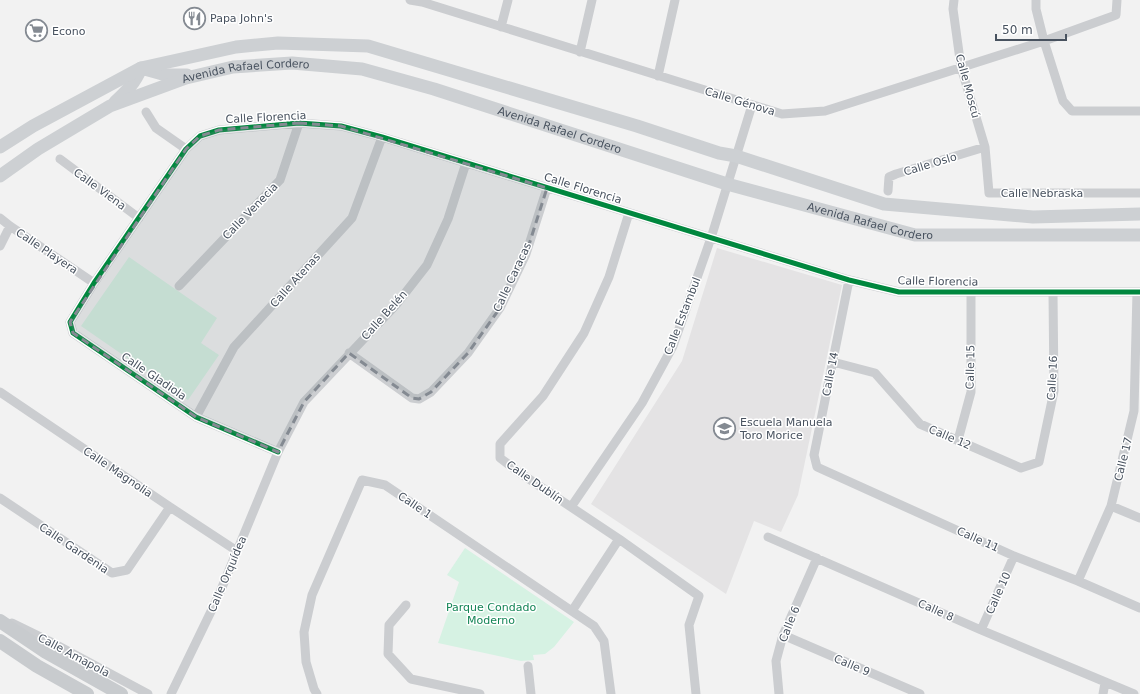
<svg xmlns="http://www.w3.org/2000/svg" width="1140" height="694" viewBox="0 0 1140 694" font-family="'DejaVu Sans',sans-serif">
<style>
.education{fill:#e4e3e4}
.green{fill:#d6f2e3}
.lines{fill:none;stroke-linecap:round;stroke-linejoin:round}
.minor{stroke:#cbcdd0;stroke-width:9}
.secondary{stroke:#cdd0d3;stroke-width:13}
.primary{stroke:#c8cbce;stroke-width:14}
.cycleway-casing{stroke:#fff;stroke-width:8}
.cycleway{stroke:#00873e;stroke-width:5}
.marked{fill:#848a92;fill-opacity:0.2;stroke:#848a92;stroke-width:3;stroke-dasharray:8 5;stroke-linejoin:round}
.labels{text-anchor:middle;stroke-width:3;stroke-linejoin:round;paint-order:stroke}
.poi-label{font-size:11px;fill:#48525f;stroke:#fff;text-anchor:start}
.street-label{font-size:11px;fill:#48525f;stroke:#fff}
.park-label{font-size:11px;fill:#148556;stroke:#fff}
</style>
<rect width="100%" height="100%" fill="#f2f2f2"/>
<path class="education" d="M717 248 842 285 798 495 781 532 754 521 726 594 591 504 682 361Z"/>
<path class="green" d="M129 257 217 318 201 343 219 355 188 400 81 326Z
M465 548 574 622 554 647 545 654 533 655 534 660 521 661 438 643 459 582 447 575Z"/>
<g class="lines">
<path class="minor" d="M410 0 422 2 782 114 825 111 1044 41 1116 15 1117 0
M954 0 953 9 961 67 985 147 989 193H1140
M1036 0V9L1044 41 1063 101 1072 111H1140
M501 27 508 0
M580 52 592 0
M658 76 675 0
M146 112 156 128 186 149
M60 159 139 218
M888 191 889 177 896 174 985 147
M629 213 609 277 584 333 543 396 500 444V458L520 473 619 539 699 596 689 625 696 694
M0 218 10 226 94 283
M0 246 10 226
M849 280 814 455 817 467 1014 556 1078 581 1140 608
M179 286 280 180 299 123
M349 353 412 398 419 399 431 392 468 353 500 308 526 254 547 188
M833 362 875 373 920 424 1021 468 1039 462 1054 391 1053 293
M0 392 170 507 237 551
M196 417 234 347 352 218 382 137
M958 440 971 392V292
M278 452 196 417 73 333 70 322 94 283 186 149 200 136 219 130 299 123 341 126 382 137 849 280 899 292H1140
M0 498 112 573 127 570 170 507
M1111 506 1140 518
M571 507 642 403 673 346 711 238 752 105
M768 537 981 630 1134 694
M1078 581 1111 506 1134 411 1137 292
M406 605 389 625 388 654 411 679 480 694
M572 611 619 539
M12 623 51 642 148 694
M981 630 1014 556
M783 635 920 694
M528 666 531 694
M171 694 218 597 278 452 304 402 395 306 427 265 448 219 466 163
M317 694 314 689 306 662 304 632 312 595 362 480 385 485 594 626 604 641 611 694
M779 694 776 661 783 635 817 558
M1103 694 1105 683"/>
<g class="secondary">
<path d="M115 102C126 92 135 83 141 68L166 75H187"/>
<path d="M0 147 33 126 141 68 236 47 278 43 368 46 637 126 719 153 736 156 884 204 1033 217 1140 214"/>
<path id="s1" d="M0 176 38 149 110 106 186 78 233 67 292 63 362 69 434 89 727 184 915 235H1140"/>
</g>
<path class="primary" d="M0 621 46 652 121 694
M0 641 37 666 87 694"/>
<defs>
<path id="cycleway" d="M278 452 196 417 73 333 70 322 94 283 186 149 200 136 219 130 299 123 341 126 382 137 849 280 899 292H1140"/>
</defs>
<use href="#cycleway" class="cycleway-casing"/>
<use href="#cycleway" class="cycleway"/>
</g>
<path class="marked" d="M299 123 341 126 547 188 526 254 500 308 468 353 431 392 419 399 412 398 349 353 304 402 278 452 196 417 73 333 70 322 186 149 200 136 219 130Z"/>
<defs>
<symbol id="restaurant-ring" viewBox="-11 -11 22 22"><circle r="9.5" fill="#fff" stroke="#848a92" stroke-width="1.5"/><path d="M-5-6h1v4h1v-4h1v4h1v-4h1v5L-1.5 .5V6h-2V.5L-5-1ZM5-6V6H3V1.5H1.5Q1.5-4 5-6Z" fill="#848a92"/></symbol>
<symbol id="supermarket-ring" viewBox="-11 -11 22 22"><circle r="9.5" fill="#fff" stroke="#848a92" stroke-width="1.5"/><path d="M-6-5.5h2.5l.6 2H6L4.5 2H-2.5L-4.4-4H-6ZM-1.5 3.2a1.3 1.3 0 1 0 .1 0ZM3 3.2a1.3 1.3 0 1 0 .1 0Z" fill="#848a92"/></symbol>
<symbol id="school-ring" viewBox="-11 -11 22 22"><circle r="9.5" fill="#fff" stroke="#848a92" stroke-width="1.5"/><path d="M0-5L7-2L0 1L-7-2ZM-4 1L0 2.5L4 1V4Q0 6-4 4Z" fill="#848a92"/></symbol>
</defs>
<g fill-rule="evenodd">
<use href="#restaurant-ring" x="182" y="6" width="25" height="25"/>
<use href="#supermarket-ring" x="24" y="18" width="25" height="25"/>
<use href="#school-ring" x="712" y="416" width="25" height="25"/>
</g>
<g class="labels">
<g class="poi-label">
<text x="210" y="22">Papa John's</text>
<text x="52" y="35">Econo</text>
<text x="740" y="426">Escuela Manuela<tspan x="740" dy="13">Toro Morice</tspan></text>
</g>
<g class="street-label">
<text dy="4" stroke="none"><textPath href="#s1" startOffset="272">Avenida Rafael Cordero</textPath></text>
<text transform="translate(968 86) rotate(75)" y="4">Calle Moscú</text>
<text transform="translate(740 101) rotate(17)" y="4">Calle Génova</text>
<text transform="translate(266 117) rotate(-3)" y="4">Calle Florencia</text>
<text dy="4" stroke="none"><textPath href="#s1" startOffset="596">Avenida Rafael Cordero</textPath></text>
<text transform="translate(930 164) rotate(-17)" y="4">Calle Oslo</text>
<text transform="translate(583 188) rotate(17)" y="4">Calle Florencia</text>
<text transform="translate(100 189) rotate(36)" y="4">Calle Viena</text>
<text x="1042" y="197">Calle Nebraska</text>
<text transform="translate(250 211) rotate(-46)" y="4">Calle Venecia</text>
<text dy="4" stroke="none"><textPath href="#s1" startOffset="920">Avenida Rafael Cordero</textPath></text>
<text transform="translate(47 251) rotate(34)" y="4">Calle Playera</text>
<text transform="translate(512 277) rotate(-65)" y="4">Calle Caracas</text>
<text transform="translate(295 280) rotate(-48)" y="4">Calle Atenas</text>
<text transform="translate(938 281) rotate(1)" y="4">Calle Florencia</text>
<text transform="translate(384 315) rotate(-48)" y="4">Calle Belén</text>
<text transform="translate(682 316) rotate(-69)" y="4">Calle Estambul</text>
<text transform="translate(970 367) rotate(-89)" y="4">Calle 15</text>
<text transform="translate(830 374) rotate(-79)" y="4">Calle 14</text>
<text transform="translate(154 376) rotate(34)" y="4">Calle Gladiola</text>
<text transform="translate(1052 378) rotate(-87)" y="4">Calle 16</text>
<text transform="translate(950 437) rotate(23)" y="4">Calle 12</text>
<text transform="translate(1123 459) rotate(-76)" y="4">Calle 17</text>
<text transform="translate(118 472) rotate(34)" y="4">Calle Magnolia</text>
<text transform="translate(535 482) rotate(35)" y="4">Calle Dublín</text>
<text transform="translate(415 505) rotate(34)" y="4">Calle 1</text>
<text transform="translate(978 539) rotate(24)" y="4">Calle 11</text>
<text transform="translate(74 548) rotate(34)" y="4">Calle Gardenia</text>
<text transform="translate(227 574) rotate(-67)" y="4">Calle Orquídea</text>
<text transform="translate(998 593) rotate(-66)" y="4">Calle 10</text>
<text transform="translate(936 610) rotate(24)" y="4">Calle 8</text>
<text transform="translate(789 624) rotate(-68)" y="4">Calle 6</text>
<text transform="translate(74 655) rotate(28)" y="4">Calle Amapola</text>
<text transform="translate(852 665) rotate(23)" y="4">Calle 9</text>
</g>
<g class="park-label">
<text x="491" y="611">Parque Condado<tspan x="491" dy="13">Moderno</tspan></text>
</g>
</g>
<path d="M996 34v6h70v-6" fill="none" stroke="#48525f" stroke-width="2"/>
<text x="1002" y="34" font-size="12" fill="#48525f" stroke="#ffffff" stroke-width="3" paint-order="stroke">50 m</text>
</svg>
